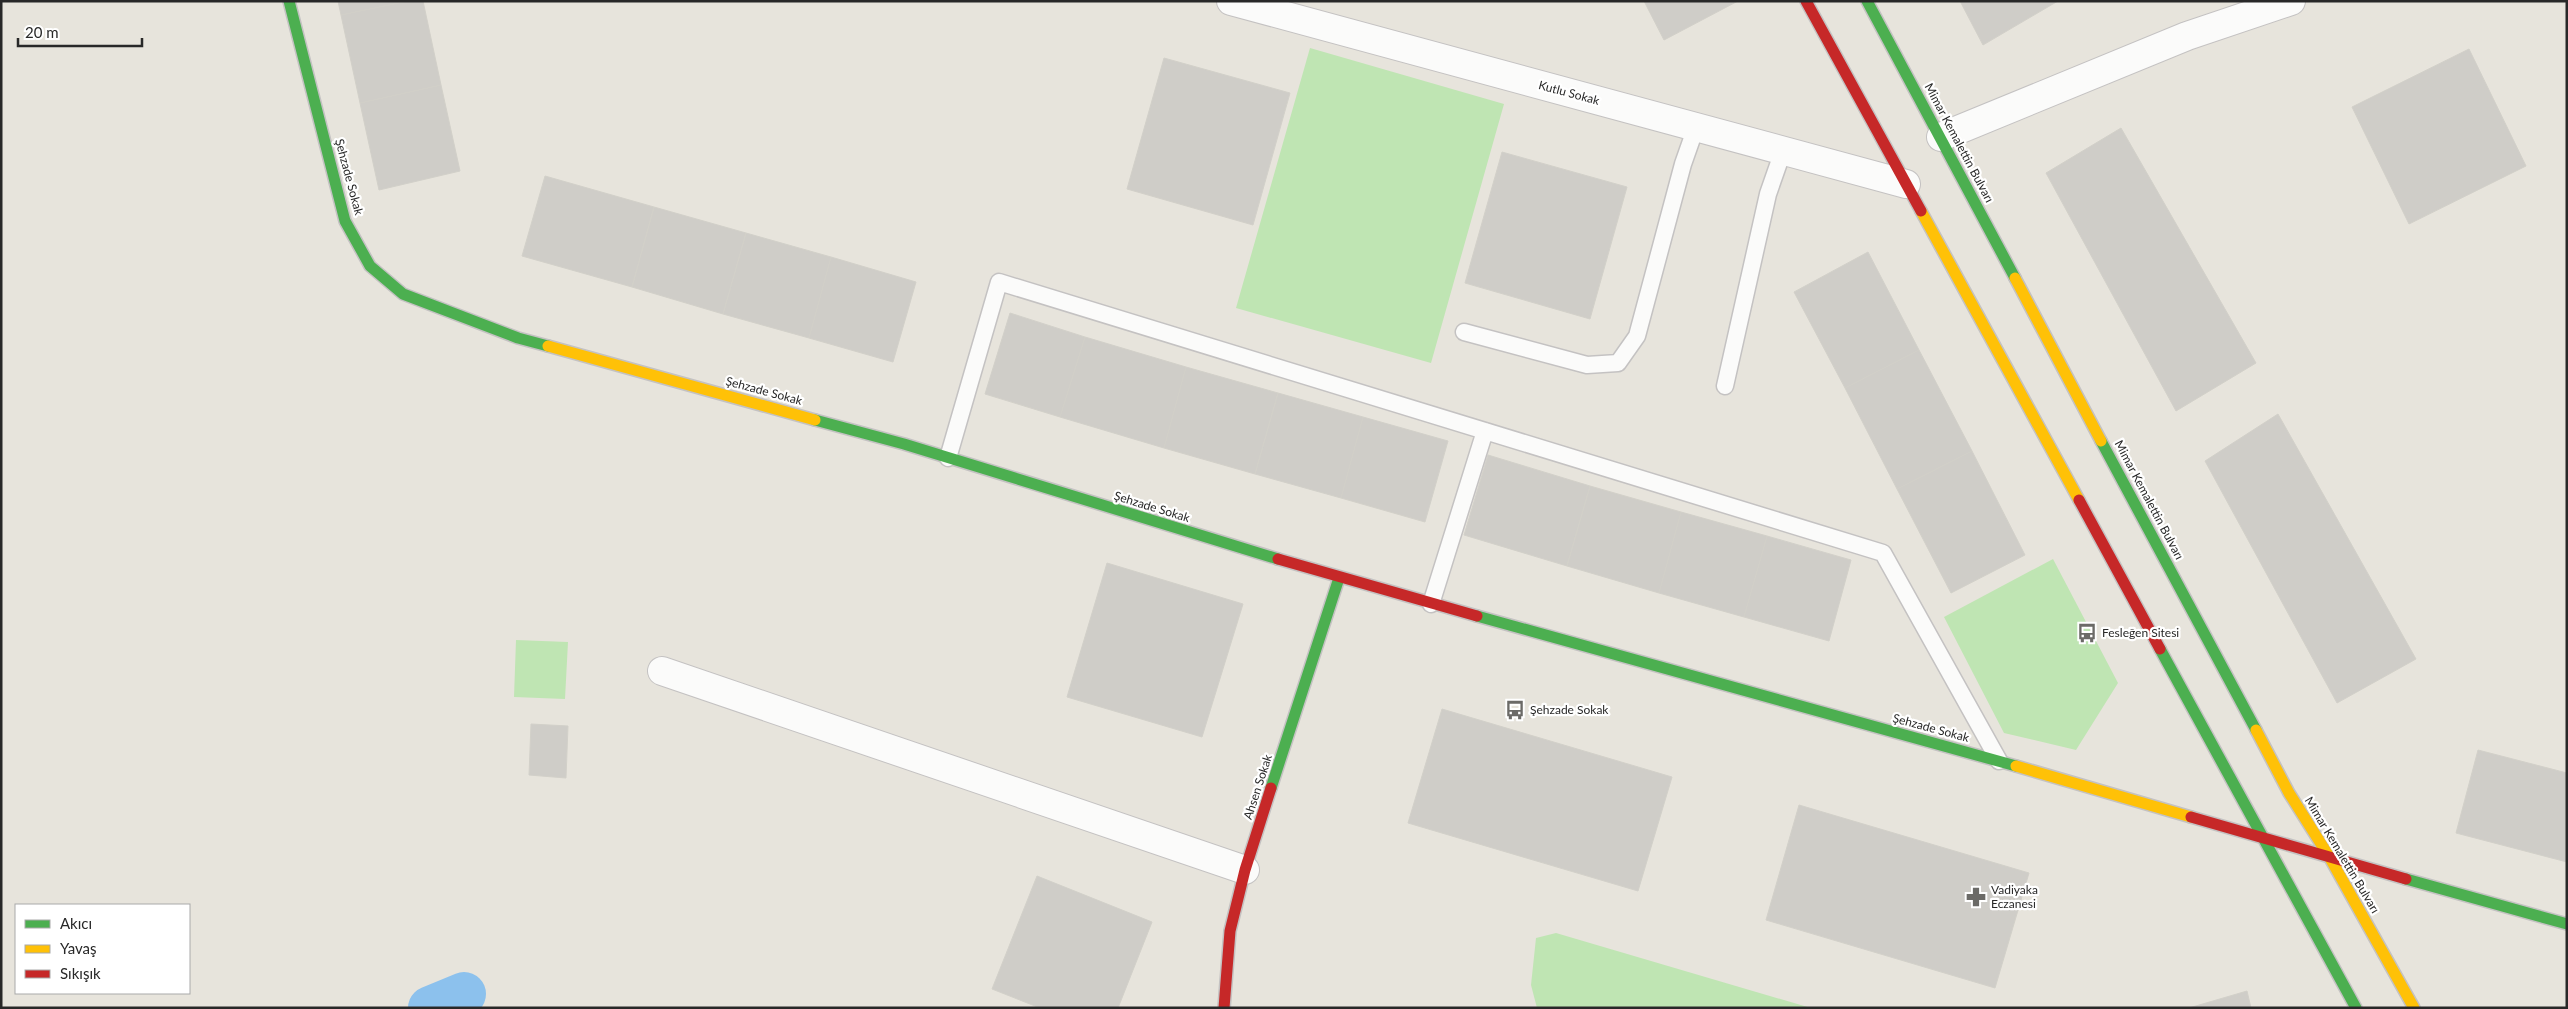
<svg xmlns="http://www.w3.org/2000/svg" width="2568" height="1009" viewBox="0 0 2568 1009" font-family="Lato,sans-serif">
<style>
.green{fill:#bfe5b3}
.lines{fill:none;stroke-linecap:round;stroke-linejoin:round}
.canal{stroke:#8cc1ed;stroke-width:44}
.building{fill:#cfcdc8;stroke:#d2d0c9}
.lane-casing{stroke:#c4c2c2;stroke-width:19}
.street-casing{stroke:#c4c2c2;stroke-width:30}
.fast-casing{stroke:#c4c2c2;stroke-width:14}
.slow-casing{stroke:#c4c2c2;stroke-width:14}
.jam-casing{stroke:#c4c2c2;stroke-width:14}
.lane{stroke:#fbfbfa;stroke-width:16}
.street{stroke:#fbfbfa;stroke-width:28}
.fast{stroke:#4caf50;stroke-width:11}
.slow{stroke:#ffc107;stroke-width:11}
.jam{stroke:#c62828;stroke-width:11}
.labels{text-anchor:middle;stroke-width:4.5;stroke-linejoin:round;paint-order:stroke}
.street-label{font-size:12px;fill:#282828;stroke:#fff}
.poi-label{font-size:12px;fill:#282828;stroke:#fff;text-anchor:start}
</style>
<rect width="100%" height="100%" fill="#e7e4dc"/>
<path class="green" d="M1310 48 1504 104 1431 363 1236 308Z
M2053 559 2118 683 2076 750 2004 733 1944 617Z
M516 640 568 642 565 699 514 697Z
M1556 933 1811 1008H1537L1531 985 1536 938Z"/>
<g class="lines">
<path class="canal" d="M430 1008 464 994"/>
</g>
<path class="building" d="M338 1H408L341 15Z
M408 1H423L441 85 360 103 341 15Z
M1644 1H1738L1664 40Z
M1960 1H2058L1983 45Z
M2469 49 2526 166 2409 224 2352 107Z
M1164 58 1290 93 1253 225 1127 189Z
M441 85 460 171 379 190 360 103Z
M2121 128 2256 363 2176 411 2046 173Z
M1502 152 1627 187 1590 319 1465 283Z
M545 176 654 207 632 287 522 256Z
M654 207 746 233 723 314 632 287Z
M746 233 831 257 809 338 723 314Z
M1868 252 1919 350 1845 388 1794 292Z
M831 257 916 282 893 362 809 338Z
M1010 313 1085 337 1060 417 985 394Z
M1085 337 1186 367 1164 448 1060 417Z
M1919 350 1972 451 1897 489 1845 388Z
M1186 367 1278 393 1255 474 1164 448Z
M1278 393 1363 417 1341 498 1255 474Z
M2278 414 2416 659 2337 703 2205 461Z
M1363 417 1448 441 1425 522 1341 498Z
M1972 451 2025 555 1951 593 1897 489Z
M1488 455 1590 486 1567 566 1464 535Z
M1590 486 1681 512 1659 593 1567 566Z
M1681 512 1767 536 1744 617 1659 593Z
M1767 536 1851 560 1829 641 1744 617Z
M1107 563 1243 604 1202 737 1067 697Z
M1442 709 1672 777 1638 891 1408 823Z
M531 724 568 726 566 778 529 775Z
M2478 750 2567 773V862L2456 833Z
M1799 805 2029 873 1995 988 1766 920Z
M1037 876 1152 922 1118 1008H1040L992 989Z
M2247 991 2251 1008H2189Z"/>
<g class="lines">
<defs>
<path id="lane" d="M1464 332 1587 365 1618 363 1637 336 1683 164 1696 127
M1725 386 1768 194 1783 151
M948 458 999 282 1883 553 1999 761
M1431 604 1485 431"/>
<path id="street" d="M1231 1 1906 184
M1941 137 2187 36 2291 1
M662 671 1245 870"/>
<path id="fast" d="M289 1 345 221 370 266 403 294 518 338 548 346
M1867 1 2015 278
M815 420 904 444 1278 559
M2101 441 2256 730
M1477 616 2016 766
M2160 649 2356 1008
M1271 788 1339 578
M2406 879 2567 924"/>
<path id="slow" d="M1921 211 2079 500
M2015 278 2101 441
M548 346 815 420
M2256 730 2289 793 2330 858 2414 1008
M2016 766 2191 817"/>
<path id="jam" d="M1806 1 1921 211
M2079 500 2160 649
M1278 559 1477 616
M2191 817 2406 879
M1224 1008 1230 931 1245 870 1271 788"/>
</defs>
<use href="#lane" class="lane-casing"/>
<use href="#street" class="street-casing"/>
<use href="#fast" class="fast-casing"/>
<use href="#slow" class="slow-casing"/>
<use href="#jam" class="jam-casing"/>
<use href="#lane" class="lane"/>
<use href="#street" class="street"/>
<use href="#fast" class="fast"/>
<use href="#slow" class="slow"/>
<use href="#jam" class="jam"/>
</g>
<defs>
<symbol id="bus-bare" viewBox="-9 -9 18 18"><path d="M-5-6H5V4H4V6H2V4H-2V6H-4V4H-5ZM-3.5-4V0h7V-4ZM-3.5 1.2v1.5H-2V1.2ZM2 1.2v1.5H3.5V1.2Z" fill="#6b6a67" stroke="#fff" stroke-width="2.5" paint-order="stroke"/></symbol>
<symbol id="pharmacy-bare" viewBox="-9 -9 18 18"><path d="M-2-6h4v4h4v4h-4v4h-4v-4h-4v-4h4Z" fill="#6b6a67" stroke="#fff" stroke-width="2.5" paint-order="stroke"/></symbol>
</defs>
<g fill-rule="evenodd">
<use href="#bus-bare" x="2073" y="619" width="28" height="28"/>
<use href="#bus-bare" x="1501" y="696" width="28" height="28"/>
<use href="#pharmacy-bare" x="1962" y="883" width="28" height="28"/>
</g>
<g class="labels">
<g class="street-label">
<text transform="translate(1569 93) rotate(15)" y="4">Kutlu Sokak</text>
<text transform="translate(1959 143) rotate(62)" y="4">Mimar Kemalettin Bulvarı</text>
<text transform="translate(349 177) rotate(75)" y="4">Şehzade Sokak</text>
<text transform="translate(764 391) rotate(15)" y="4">Şehzade Sokak</text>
<text transform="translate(2149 500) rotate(62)" y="4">Mimar Kemalettin Bulvarı</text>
<text transform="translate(1152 507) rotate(17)" y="4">Şehzade Sokak</text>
<text transform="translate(1931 728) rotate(15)" y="4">Şehzade Sokak</text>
<text transform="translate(1258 787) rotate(-72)" y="4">Ahsen Sokak</text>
<text transform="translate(2342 855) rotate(59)" y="4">Mimar Kemalettin Bulvarı</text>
</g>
<g class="poi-label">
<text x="2102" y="637">Fesleğen Sitesi</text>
<text x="1530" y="714">Şehzade Sokak</text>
<text x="1991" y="894">Vadiyaka<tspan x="1991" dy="14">Eczanesi</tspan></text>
</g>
</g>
<rect width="2568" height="1009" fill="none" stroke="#282828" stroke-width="5"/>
<rect x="15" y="904" width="175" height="90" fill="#ffffff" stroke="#a9a9a9"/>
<rect x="25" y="920" width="25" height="8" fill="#4caf50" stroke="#a9a9a9"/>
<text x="60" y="929" font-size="15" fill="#282828">Akıcı</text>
<rect x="25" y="945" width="25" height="8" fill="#ffc107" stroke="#a9a9a9"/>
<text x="60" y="954" font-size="15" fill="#282828">Yavaş</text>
<rect x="25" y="970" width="25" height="8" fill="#c62828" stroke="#a9a9a9"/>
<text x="60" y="979" font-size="15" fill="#282828">Sıkışık</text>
<path d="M18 38v8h124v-8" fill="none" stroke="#282828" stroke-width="2.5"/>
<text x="25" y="38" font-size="15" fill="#282828" stroke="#ffffff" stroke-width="4" paint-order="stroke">20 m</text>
</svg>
